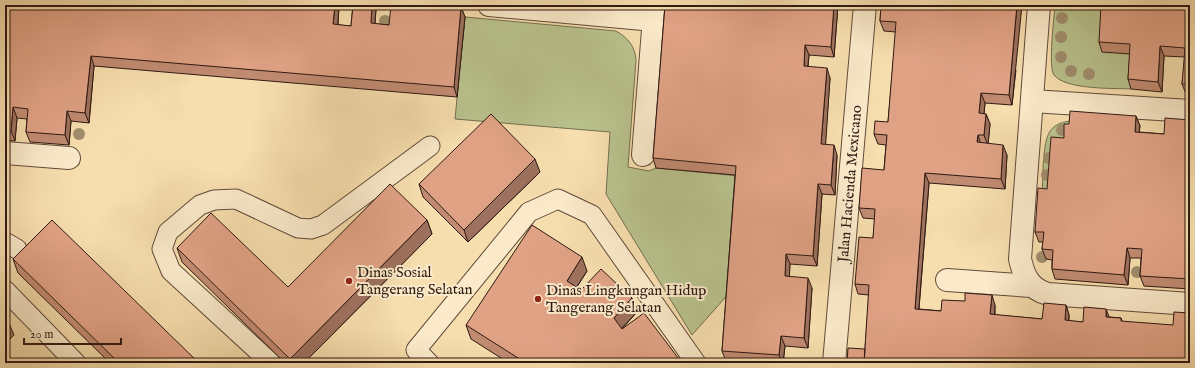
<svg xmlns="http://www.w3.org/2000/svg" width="1195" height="368" viewBox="0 0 1195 368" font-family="'IM FELL English',serif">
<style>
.green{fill:#b9c28d;stroke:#746e50}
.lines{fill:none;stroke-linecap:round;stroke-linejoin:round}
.service-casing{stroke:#604a39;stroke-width:21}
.minor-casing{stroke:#604a39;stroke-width:24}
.service{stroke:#faeaca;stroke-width:19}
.minor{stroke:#faeaca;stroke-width:22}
.tree{fill:#a08e6d}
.wall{fill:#c18b72;stroke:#2e1912}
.shaded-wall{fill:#9d715d;stroke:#2e1912}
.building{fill:#e0a285;stroke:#2e1912}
.poi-dot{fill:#8f2418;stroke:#faeaca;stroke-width:1.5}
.labels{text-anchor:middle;stroke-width:4;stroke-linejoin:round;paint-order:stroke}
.street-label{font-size:15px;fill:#2e1912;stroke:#faeaca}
.poi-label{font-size:15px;fill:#2e1912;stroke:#faeaca;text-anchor:start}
</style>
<rect width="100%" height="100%" fill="#f7deae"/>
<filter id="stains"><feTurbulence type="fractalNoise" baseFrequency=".005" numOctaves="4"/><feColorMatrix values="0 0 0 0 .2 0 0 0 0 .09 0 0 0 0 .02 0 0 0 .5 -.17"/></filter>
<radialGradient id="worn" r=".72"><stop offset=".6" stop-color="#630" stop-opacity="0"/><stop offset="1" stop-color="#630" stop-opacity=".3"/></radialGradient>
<path class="green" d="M1055 5H1106L1134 54 1131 89C1113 88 1066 90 1054 75 1048 67 1054 18 1055 5Z
M465 17 616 31C628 38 635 46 636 60L628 167 649 171 656 168 739 176 731 291 692 335 606 194 610 132 455 119Z
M1070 121 1050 199 1042 198C1043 182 1042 146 1049 133 1053 125 1062 122 1070 121Z"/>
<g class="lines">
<defs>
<path id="service" d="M5 242 17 249
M5 290 76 363
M271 363 171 271 162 249 168 232 200 205 214 200 236 199 298 228 311 229 323 225 430 146
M429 363 416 350 529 212 558 199 592 215 696 363"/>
<g id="minor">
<path d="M489 5 654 20"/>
<path d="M1039 5 1020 259C1024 277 1030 289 1048 294L1190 304"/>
<path d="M1032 101 1190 111"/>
<path d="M5 153 69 158"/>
<path d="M643 155 655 5"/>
<path d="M947 280 1031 286"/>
<path id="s1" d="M834 363 865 5"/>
</g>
</defs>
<use href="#service" class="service-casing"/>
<use href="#minor" class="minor-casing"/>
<use href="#service" class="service"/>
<use href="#minor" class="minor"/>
</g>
<g class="tree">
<circle cx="1062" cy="18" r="6"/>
<circle cx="385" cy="21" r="6"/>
<circle cx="1061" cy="37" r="6"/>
<circle cx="1061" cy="57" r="6"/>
<circle cx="1071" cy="71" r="6"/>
<circle cx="1089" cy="74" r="6"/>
<circle cx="1062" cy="130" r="6"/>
<circle cx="79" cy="134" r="6"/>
<circle cx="1049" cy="158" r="6"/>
<circle cx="1047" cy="175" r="6"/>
<circle cx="1042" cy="257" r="6"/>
<circle cx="1137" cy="272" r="6"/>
</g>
<path class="wall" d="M5 5 205 7 244 5 251 6H339L338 25 351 26 353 5H375L376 9 375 24 389 25 461 7 465 17 457 97 94 66 89 123 71 121 69 145 30 142 26 132 27 119 17 118 15 141 5 140Z
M665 5H838L834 57 809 55 808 66 830 78 825 144 837 155 835 195 822 194 817 266 790 264 789 276 812 288 808 348 785 346 783 363H758L726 361 722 351 735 175 656 168 653 158Z
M881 5 1016 70 1012 105 985 103 984 114H986L990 124 988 143 1007 155 1005 189 929 183 919 309 941 311 995 305V315L1042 319 1066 305 1069 315V321L1083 322 1109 317 1121 318 1122 321 1190 363 865 349 869 295 858 294 855 284 873 238 875 219 863 218 859 208 884 170 886 145 878 144 874 134 888 122 896 32 884 31 880 21Z
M1190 5V94H1186L1182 84 1185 57 1164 56 1162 92 1131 89 1128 79 1130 54 1102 52 1099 42Z
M1136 116 1140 126 1139 132 1164 134 1190 120V289L1144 286 1140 276 1141 258H1130L1128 285 1055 279 1052 269V260L1046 259 1042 249 1043 242H1039L1035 232 1047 189 1064 138 1069 124Z
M540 172 468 242 423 197 419 184Z
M427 220 432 234 304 363H285L182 262 177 248 288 287Z
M13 259 199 363H110L18 273Z
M587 271 577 287 581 290 637 312 622 329 680 363H509L471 339 466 325Z"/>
<path class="shaded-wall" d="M335 5H339V6L337 35 333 24Z
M372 5H375L376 9 374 33 371 23Z
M834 5H838L834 57 831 47Z
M1017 5H1022L1012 105 1009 95Z
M461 7 465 17 457 97 454 87Z
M805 45 809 55 807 76 804 66Z
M1160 46 1164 56 1162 92 1158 82Z
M91 56 94 66 89 123 85 113Z
M827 68 830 78 825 154 821 144Z
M981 93 985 103 983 123 979 113Z
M13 107 17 118 15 141 11 131Z
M67 111 71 121 69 145 65 135Z
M986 114 990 124 988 146 984 135Z
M1136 116 1140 126 1138 142 1135 132Z
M978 135 981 145 977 142Z
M834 145 837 155 835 195 831 185Z
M1003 145 1007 155 1005 189 1001 179Z
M535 159 540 172 468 242 464 230Z
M925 173 929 183 918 319 915 309Z
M818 184 822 194 817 266 813 256Z
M427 220 432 234 304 363H292L290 359Z
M1127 248 1130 258 1128 285 1124 275Z
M786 254 790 264 789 286 785 276Z
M582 257 587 271 572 294 567 281Z
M808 278 812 288 808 348 804 338Z
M992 295 995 305 994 324 990 314Z
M632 298 637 312 619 331 614 318Z
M1066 305 1069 315 1068 330 1065 320Z
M1106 309 1110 319 1106 317Z
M9 323 14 335 5 344V327Z
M781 336 785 346 783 363H782L779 355Z
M679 359 680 363H674Z"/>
<path class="building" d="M5 5H180L205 7V5H239L251 6 252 5H335L333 24 351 26 353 5H372L371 23 389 25 391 5H442L461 7 454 87 91 56 85 113 67 111 65 135 26 132 28 109 13 107 11 131 5 130Z
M665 5H834L831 47 805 45 804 66 827 68 821 144 834 145 831 185 818 184 813 256 786 254 785 276 808 278 804 338 781 336 779 355 722 351 736 166 653 158Z
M881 5H1017L1009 95 981 93 979 113 986 114 984 135H978L977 142 1003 145 1001 179 925 173 915 309 941 311 942 300 965 301V293L992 295 990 314 1042 319 1044 303 1066 305 1065 320 1083 322 1084 307 1106 309V317L1121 318V321L1173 325 1174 312 1190 313V363H864L869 285 855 284 859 237 873 238 875 209 859 208 862 168 884 170 887 135 874 134 875 121 888 122 896 22 880 21Z
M1101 5H1190V84H1182L1185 48 1160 46 1158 82 1128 79 1130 44 1099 42Z
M1070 111 1136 116 1135 132 1164 134 1165 118 1190 120V279L1140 276 1142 249 1127 248 1124 275 1052 269 1053 250 1042 249 1044 232H1035L1038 188 1047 189 1051 137 1064 138V124H1069Z
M491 114 535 159 464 230 419 184Z
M390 184 427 220 290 359 177 248 211 213 288 287Z
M52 220 199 363H119L13 259Z
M532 225 582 257 567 281 581 290 601 269 632 298 614 318 622 329 644 313 679 359 674 363H513L518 358 466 325Z
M5 319 9 323 5 327Z
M848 348 865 349 864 363H847Z"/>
<g class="poi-dot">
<circle cx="349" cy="281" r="4"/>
<circle cx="538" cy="299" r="4"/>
</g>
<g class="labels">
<g class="street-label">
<text dy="5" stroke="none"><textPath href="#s1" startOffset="180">Jalan Hacienda Mexicano</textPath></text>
</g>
<g class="poi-label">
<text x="357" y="277">Dinas Sosial<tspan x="357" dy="17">Tangerang Selatan</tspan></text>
<text x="546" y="295">Dinas Lingkungan Hidup<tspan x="546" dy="17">Tangerang Selatan</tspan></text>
</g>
</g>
<rect width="1195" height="368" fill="none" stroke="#f7deae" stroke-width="20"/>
<rect x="6" y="6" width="1183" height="356" fill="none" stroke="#2e1912" stroke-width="2"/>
<rect x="10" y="10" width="1175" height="348" fill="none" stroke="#2e1912"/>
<path d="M24 338v6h97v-6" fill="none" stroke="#2e1912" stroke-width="2"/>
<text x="30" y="338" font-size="12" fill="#2e1912" stroke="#faeaca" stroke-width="3" paint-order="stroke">20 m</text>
<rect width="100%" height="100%" filter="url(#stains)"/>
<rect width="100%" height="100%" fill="url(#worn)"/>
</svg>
